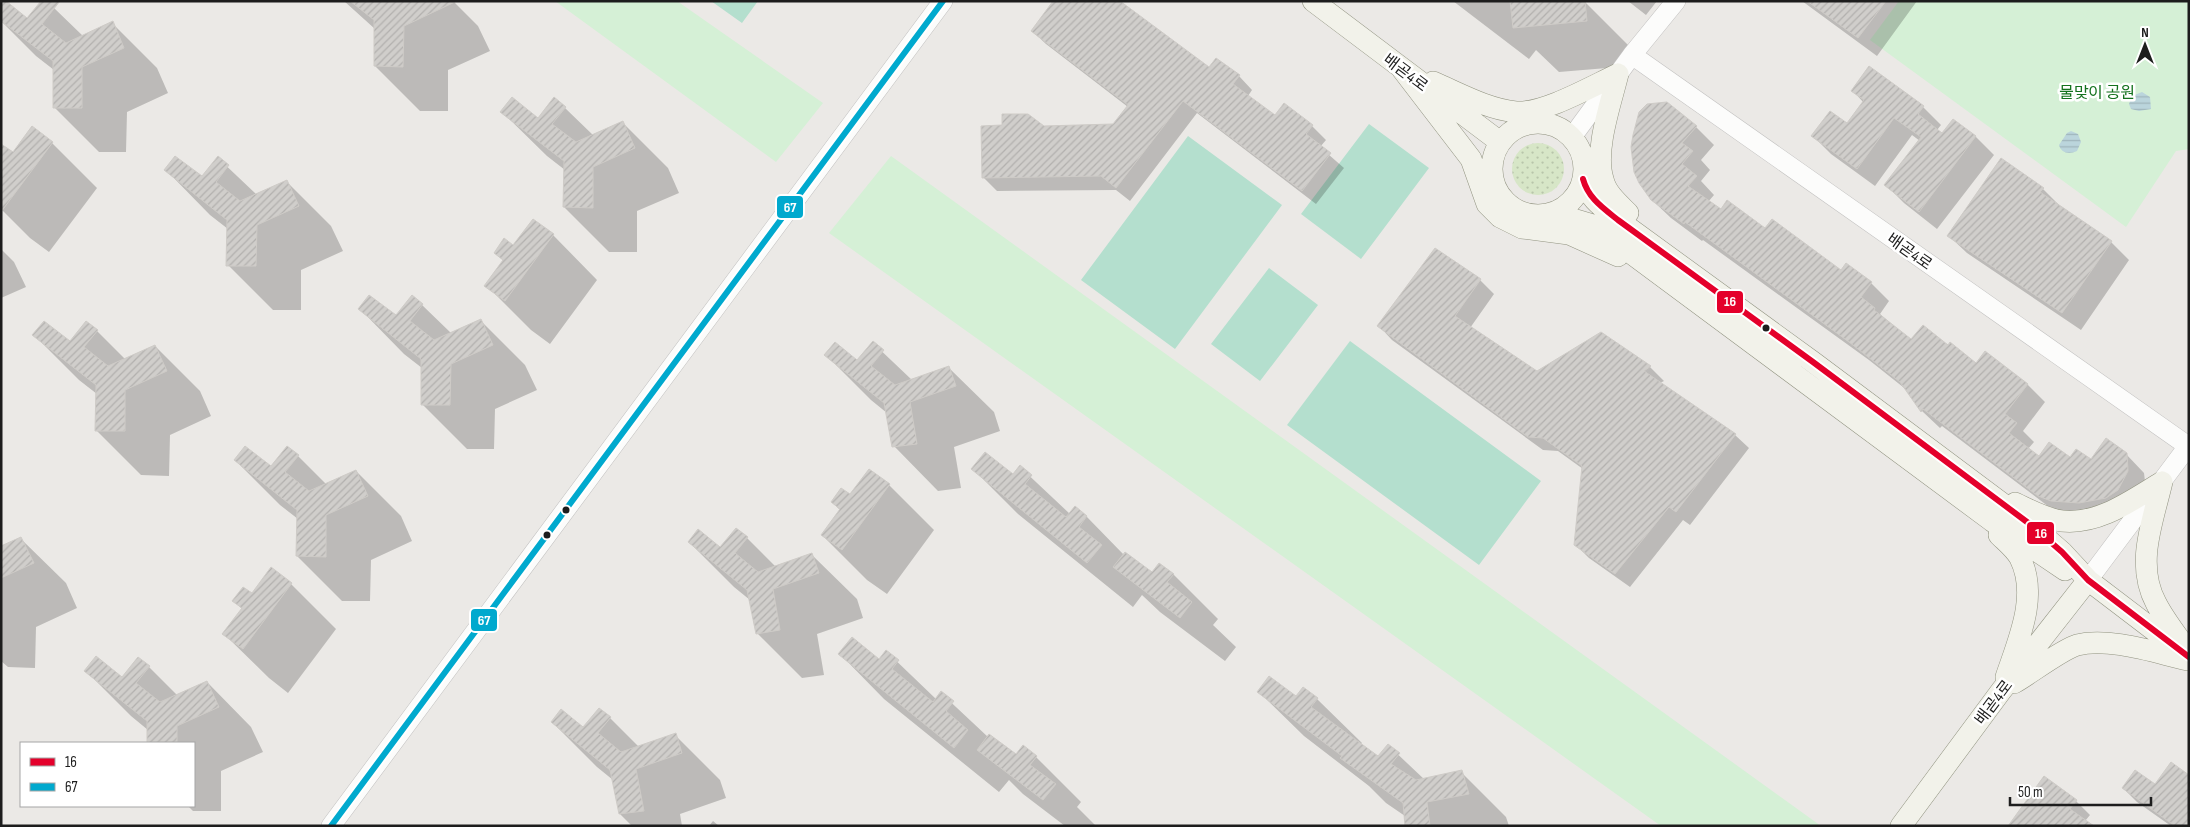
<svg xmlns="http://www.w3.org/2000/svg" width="2190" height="827" viewBox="0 0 2190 827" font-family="'Sofia Sans Condensed','Noto Sans KR',sans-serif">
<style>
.grass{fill:url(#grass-dots)}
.park{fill:#d5f0d6}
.pitch{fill:#b4dfce}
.water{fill:url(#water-rules)}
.shadow{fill:#0003}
.building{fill:url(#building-hatch);stroke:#cecbc7}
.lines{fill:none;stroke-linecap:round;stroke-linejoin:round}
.tertiary-casing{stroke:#c2c1c0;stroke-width:20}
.secondary-casing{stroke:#919380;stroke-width:22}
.tertiary{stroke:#fcfcfb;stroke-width:19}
.secondary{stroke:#f2f2ea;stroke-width:21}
.bus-1-casing{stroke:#fff;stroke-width:10}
.bus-2-casing{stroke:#fff;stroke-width:10}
.bus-1{stroke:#e4002b;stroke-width:6}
.bus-2{stroke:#00a9ce;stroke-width:6}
.bus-dot{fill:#1d1d1d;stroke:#fff;stroke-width:2}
.labels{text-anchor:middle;stroke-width:5;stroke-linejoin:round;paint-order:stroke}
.street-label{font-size:16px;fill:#1d1d1d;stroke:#fff}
.park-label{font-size:16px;fill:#14721e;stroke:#fff}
.line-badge{stroke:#fff;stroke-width:2}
.badge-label{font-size:14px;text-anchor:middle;font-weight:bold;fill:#fff}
</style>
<defs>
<pattern id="grass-dots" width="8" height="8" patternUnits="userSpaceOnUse" patternTransform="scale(1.25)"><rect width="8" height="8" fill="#d7e6c7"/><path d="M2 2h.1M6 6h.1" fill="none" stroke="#b8c5aa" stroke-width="1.8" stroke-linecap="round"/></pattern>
<pattern id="water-rules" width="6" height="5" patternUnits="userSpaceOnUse" patternTransform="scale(1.25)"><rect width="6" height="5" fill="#bbd5dc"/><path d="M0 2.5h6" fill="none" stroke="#a0b6bc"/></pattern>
<pattern id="building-hatch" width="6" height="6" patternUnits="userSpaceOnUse" patternTransform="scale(1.25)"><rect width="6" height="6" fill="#d0cecb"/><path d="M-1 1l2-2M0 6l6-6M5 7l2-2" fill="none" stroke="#b2b0ae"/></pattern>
</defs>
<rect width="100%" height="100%" fill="#ebe9e6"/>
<path class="grass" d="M1512 169a26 26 0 1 1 52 0a26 26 0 1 1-52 0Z"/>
<path class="park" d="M555 1H677L823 103 776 162Z
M1899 1H2189V149L2176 151 2126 227 1870 40Z
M891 156 1821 826H1661L829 233Z"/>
<path class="pitch" d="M711 1H758L742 23Z
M1369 124 1429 168 1361 259 1301 214Z
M1188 136 1282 205 1175 349 1081 280Z
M1269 268 1318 305 1260 381 1211 344Z
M1350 341 1541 481 1479 565 1287 425Z"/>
<path class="water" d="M2142 92 2150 97 2151 109 2139 111 2131 109 2129 104 2132 96Z
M2071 131 2078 134 2081 142 2077 151C2069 155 2061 153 2059 145L2067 133Z"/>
<path class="shadow" d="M1 1 28 20 54 8 83 36 112 23 157 68 168 93 127 112 126 152H99L54 107V70L36 56 1 21Z
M344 1H453L478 26 490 51 448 70V111H420L375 66V29Z
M1453 1H1584L1629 46 1631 66 1559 72 1536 50 1529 59Z
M1628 1H1657L1646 15Z
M1802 1H1917L1877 56Z
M1032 31 1210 68 1239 76 1252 90 1248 96 1275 117 1312 126 1326 140 1320 147 1344 168 1316 204 1197 113 1130 201 1116 190 997 191 983 177 1044 127 1114 126 1128 107 1046 44Z
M1852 90 1923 107 1941 125 1937 130 1943 134 1953 121 1976 137 1994 155 1937 229 1904 203 1886 185 1920 141 1912 135 1875 186 1831 154 1813 136 1847 125 1864 103Z
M565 108 594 136 623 123 668 168 679 193 637 211V252H609L564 207 565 170 547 156 502 112 538 119Z
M1696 127 1714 145 1701 160 1710 170 1701 181 1714 195 1708 202 1721 211 1765 230 1841 272 1846 264 1871 283 1889 301 1880 314 1911 341 1948 347 1976 364 2027 384 2045 402 2023 431 2034 442 2028 449 2039 458 2091 461 2126 454 2144 473 2146 490 2098 520 2057 513 1942 426 1940 428 1922 411 1908 391 1869 360 1703 240 1702 241 1671 218 1652 200 1640 183Z
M52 143 97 188 49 252 30 238 1 209 13 154Z
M218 158 257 195 286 181 331 226 343 251 301 270V310H273L228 265V229L210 215 166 170 202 178Z
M2043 189 2061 207 2111 242 2129 260 2081 330 1967 253 1949 236Z
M553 235 597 280 550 344 531 330 486 285 504 261 495 253Z
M1 249 14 262 26 287 1 298Z
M1435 250 1480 280 1494 294 1470 328 1537 372 1601 334 1650 367 1664 381 1660 383 1735 435 1749 448 1690 525 1683 520 1630 587 1589 558 1575 544 1583 469 1558 451 1543 450 1392 340 1379 326Z
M422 305 451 333 480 320 525 365 537 390 495 409 494 449H467L422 404V368L404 354 360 309 396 317Z
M97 331 126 360 155 346 200 391 211 416 170 435 169 476 141 475 96 430 97 394 79 380 34 335 71 343Z
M873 343 912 380 949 368 994 412 1000 431 954 447 961 488 938 491 894 446 887 413 871 400 826 355 857 362Z
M298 456 327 485 356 471 401 516 412 541 371 560 370 601H342L297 556 298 519 280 505 235 460 272 468Z
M1020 467 1070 514 1075 508 1087 517 1124 555 1153 574H1173L1218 619 1213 625 1236 647 1225 661 1160 612 1142 595 1133 607 1018 514 973 469 1013 475Z
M869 470 889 485 934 530 887 594 867 580 822 535 841 511 832 502 850 496Z
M747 538 776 567 812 555 857 599 863 618 817 634 824 675 802 678 757 633 750 600 734 587 689 542 720 549Z
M21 539 66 583 77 608 36 627 35 668 8 667 1 661V548Z
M291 584 336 629 288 693 269 678 224 634 242 609 234 601Z
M887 652 936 699 941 693 988 737 1016 756 1036 757 1081 802 1077 807 1096 826H1065L1023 794 1009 780 999 792 884 699 840 654 880 660Z
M149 667 177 695 207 682 251 727 263 752 221 771V811H193L188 806H194V743H148V730L131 716 86 671 122 679Z
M1259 692 1297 698 1317 699 1362 743 1360 745 1378 758 1389 746 1425 780 1461 772 1506 817 1509 826H1406L1405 816 1386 803 1369 786 1304 736Z
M610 718 639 747 675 735 720 780 726 798 680 814 682 826H632L620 814 613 780 597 767 552 722 584 729Z
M2156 786 2189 826H2171L2137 802 2123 788Z
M2076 801 2090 815 2085 821 2019 826Z
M713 821 719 826H709Z"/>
<path class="building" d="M1 1H6L27 18 41 1H60L42 24 66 43 113 21 124 48 82 67V108H53V61L1 21Z
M350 1H457L404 26 403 67 374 66V20Z
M1053 1H1120L1209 67 1216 58 1240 75 1233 84 1275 115 1284 103 1313 125 1306 134 1331 153 1302 191 1183 101 1116 188 1101 176 982 178 981 126 1002 125V114H1028L1044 126 1113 124 1128 105 1031 31Z
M1510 1H1585L1587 21 1513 28Z
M1807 1H1886L1858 38Z
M1869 66 1924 106 1918 114 1942 133 1953 119 1976 136 1919 212 1884 185 1921 137 1894 118 1857 169 1811 136 1830 111 1847 123 1864 100 1851 91Z
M512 97 538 118 554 97 566 107 552 124 576 142 623 121 635 148 593 167V208L563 207 564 161 500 112Z
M1667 102 1697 126 1682 143 1693 151 1682 164 1697 176 1688 186 1721 209 1727 200 1765 228 1772 219 1841 270 1846 263 1872 282 1861 297 1875 308 1874 310 1911 339 1923 325 1948 345 1950 342 1976 363 1985 351 2028 384 2005 414 2017 423 2009 433 2039 456 2049 442 2070 457 2076 449 2091 459 2106 438 2127 453 2128 471 2118 490 2106 498 2079 503 2051 501 2038 496 1923 409 1921 412 1900 382 1849 342 1685 222 1684 224 1651 200 1639 183 1634 172 1631 147 1633 135 1639 112 1647 104Z
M32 126 53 142 1 212V144L13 152Z
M175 156 202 176 218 156 229 165 216 182 240 201 287 180 299 206 257 225 256 266H226L227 220 164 170Z
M2001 158 2044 188 2040 192 2112 241 2062 313 1947 236Z
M533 219 554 234 505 301 484 286 503 260 494 253 504 238 513 245Z
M1435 248 1481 279 1455 316 1537 371 1601 332 1651 366 1644 371 1736 434 1676 512 1669 507 1615 574 1574 545 1582 466 1543 438 1528 437 1377 326Z
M369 295 396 315 412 295 423 304 410 321 434 340 481 319 493 345 451 364 450 405H421V359L358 309Z
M44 321 70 341 86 321 98 330 84 347 108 366 155 345 167 371 125 390V431H95L96 385 32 335Z
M873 341 884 350 871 366 895 385 949 366 956 386 910 402 917 444 892 447 884 403 824 355 835 342 857 360Z
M245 446 271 466 287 446 299 455 285 472 309 491 356 470 368 496 326 515V557L296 556 297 510 234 460Z
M985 452 1013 474 1020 465 1032 475 1025 484 1066 517 1075 506 1087 516 1079 527 1102 545 1087 563 971 469Z
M869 469 890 484 842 550 821 535 840 509 831 502 841 488 850 494Z
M736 528 748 537 735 553 758 572 812 553 819 573 773 589 780 630 756 634 747 590 688 542 698 529 720 547Z
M21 537 34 563 1 578V546Z
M1125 552 1152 572 1159 563 1174 574 1167 582 1192 602 1180 618 1113 567Z
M271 567 292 583 243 649 222 634 242 608 232 601 243 587 252 593Z
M852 637 879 659 886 650 899 660 892 669 933 702 941 691 954 701 946 711 968 730 954 748 838 654Z
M96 656 122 677 138 657 150 666 136 683 160 702 207 681 219 707 177 726V743H147V721L84 671Z
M1269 676 1296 696 1303 687 1318 698 1311 707 1378 756 1388 744 1400 753 1391 764 1416 780 1462 770 1469 794 1427 802 1430 826H1405L1403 803 1340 758 1342 756 1257 692Z
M599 708 611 717 598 733 621 752 676 733 682 753 636 769 644 811 619 814 610 770 551 722 561 709 583 727Z
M989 734 1016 754 1023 745 1037 756 1030 765 1056 784 1043 800 977 750Z
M2171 762 2189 775V826H2175L2122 788 2135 770 2155 784Z
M2044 776 2077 800 2070 809 2094 826H2008Z"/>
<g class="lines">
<defs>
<path id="tertiary" d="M1632 55 2188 446
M1572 137 1632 55 1676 1
M2088 580 2189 445
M331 826 943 1"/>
<path id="secondary" d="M1313 1 1500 142
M1402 69 1471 159 1487 204 1500 217 1522 228 1569 234 1618 256
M1618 74C1611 103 1594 150 1603 179 1606 193 1618 203 1628 213
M1433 82C1459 93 1487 109 1516 112 1544 114 1592 86 1618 74
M1492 169a46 46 0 1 1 92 0a46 46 0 1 1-92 0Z
M1583 179C1588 198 1603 208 1618 220L1813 362 2031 525 2062 552 2088 580 2189 657
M1553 213 1593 225 1992 521 2065 570
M2162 482C2153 521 2135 564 2156 603 2164 619 2176 634 2186 648
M2015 503C2030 510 2046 519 2062 521 2099 525 2132 500 2162 482
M1999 535C2006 542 2015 549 2020 558 2039 596 2018 641 2006 677
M2014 683C2030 674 2061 650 2077 645 2110 637 2156 653 2188 660
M1901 826 2001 691 2088 580"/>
</defs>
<use href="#tertiary" class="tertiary-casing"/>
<use href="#secondary" class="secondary-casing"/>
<use href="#tertiary" class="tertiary"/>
<use href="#secondary" class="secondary"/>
<defs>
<path id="bus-1" d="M1583 179C1588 198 1603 208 1618 220L1813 362 2031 525 2062 552 2088 580 2189 657"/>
<path id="bus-2" d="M331 826 943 1"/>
</defs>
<use href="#bus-1" class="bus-1-casing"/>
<use href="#bus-2" class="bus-2-casing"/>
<use href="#bus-1" class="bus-1"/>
<use href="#bus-2" class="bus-2"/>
</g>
<g class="bus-dot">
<circle cx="1766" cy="328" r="4.5"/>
<circle cx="566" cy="510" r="4.5"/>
<circle cx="547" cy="535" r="4.5"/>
</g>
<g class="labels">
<g class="street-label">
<text transform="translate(1406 72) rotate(37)" y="6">배곧4로</text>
<text transform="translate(1910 251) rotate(35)" y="6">배곧4로</text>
<text transform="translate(1993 702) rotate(-53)" y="6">배곧4로</text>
</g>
<g class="park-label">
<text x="2097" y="98">물맞이 공원</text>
</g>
</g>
<g class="line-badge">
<rect x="776" y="195" width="28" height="24" rx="5" fill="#00a9ce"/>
<rect x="1716" y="290" width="28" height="24" rx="5" fill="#e4002b"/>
<rect x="2026" y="521" width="29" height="24" rx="5" fill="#e4002b"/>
<rect x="470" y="608" width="28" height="24" rx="5" fill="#00a9ce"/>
</g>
<g class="badge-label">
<text x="790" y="212">67</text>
<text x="1730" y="306">16</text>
<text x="2041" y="538">16</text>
<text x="484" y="625">67</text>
</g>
<rect width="2190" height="827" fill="none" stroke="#1d1d1d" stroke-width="5"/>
<rect x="20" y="742" width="175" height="65" fill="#ffffff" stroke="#a5a5a5"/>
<rect x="30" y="758" width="25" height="8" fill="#e4002b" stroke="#a5a5a5"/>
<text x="65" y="767" font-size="15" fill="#1d1d1d">16</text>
<rect x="30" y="783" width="25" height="8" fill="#00a9ce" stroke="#a5a5a5"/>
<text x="65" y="792" font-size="15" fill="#1d1d1d">67</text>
<g transform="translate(2145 45)" stroke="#ffffff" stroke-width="4" paint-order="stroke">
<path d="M0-4L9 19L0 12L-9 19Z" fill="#1d1d1d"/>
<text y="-8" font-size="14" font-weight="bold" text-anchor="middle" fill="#1d1d1d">N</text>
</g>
<path d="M2010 797v8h141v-8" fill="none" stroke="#1d1d1d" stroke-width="2.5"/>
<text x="2018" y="797" font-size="15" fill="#1d1d1d" stroke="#ffffff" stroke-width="4" paint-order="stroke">50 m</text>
</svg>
